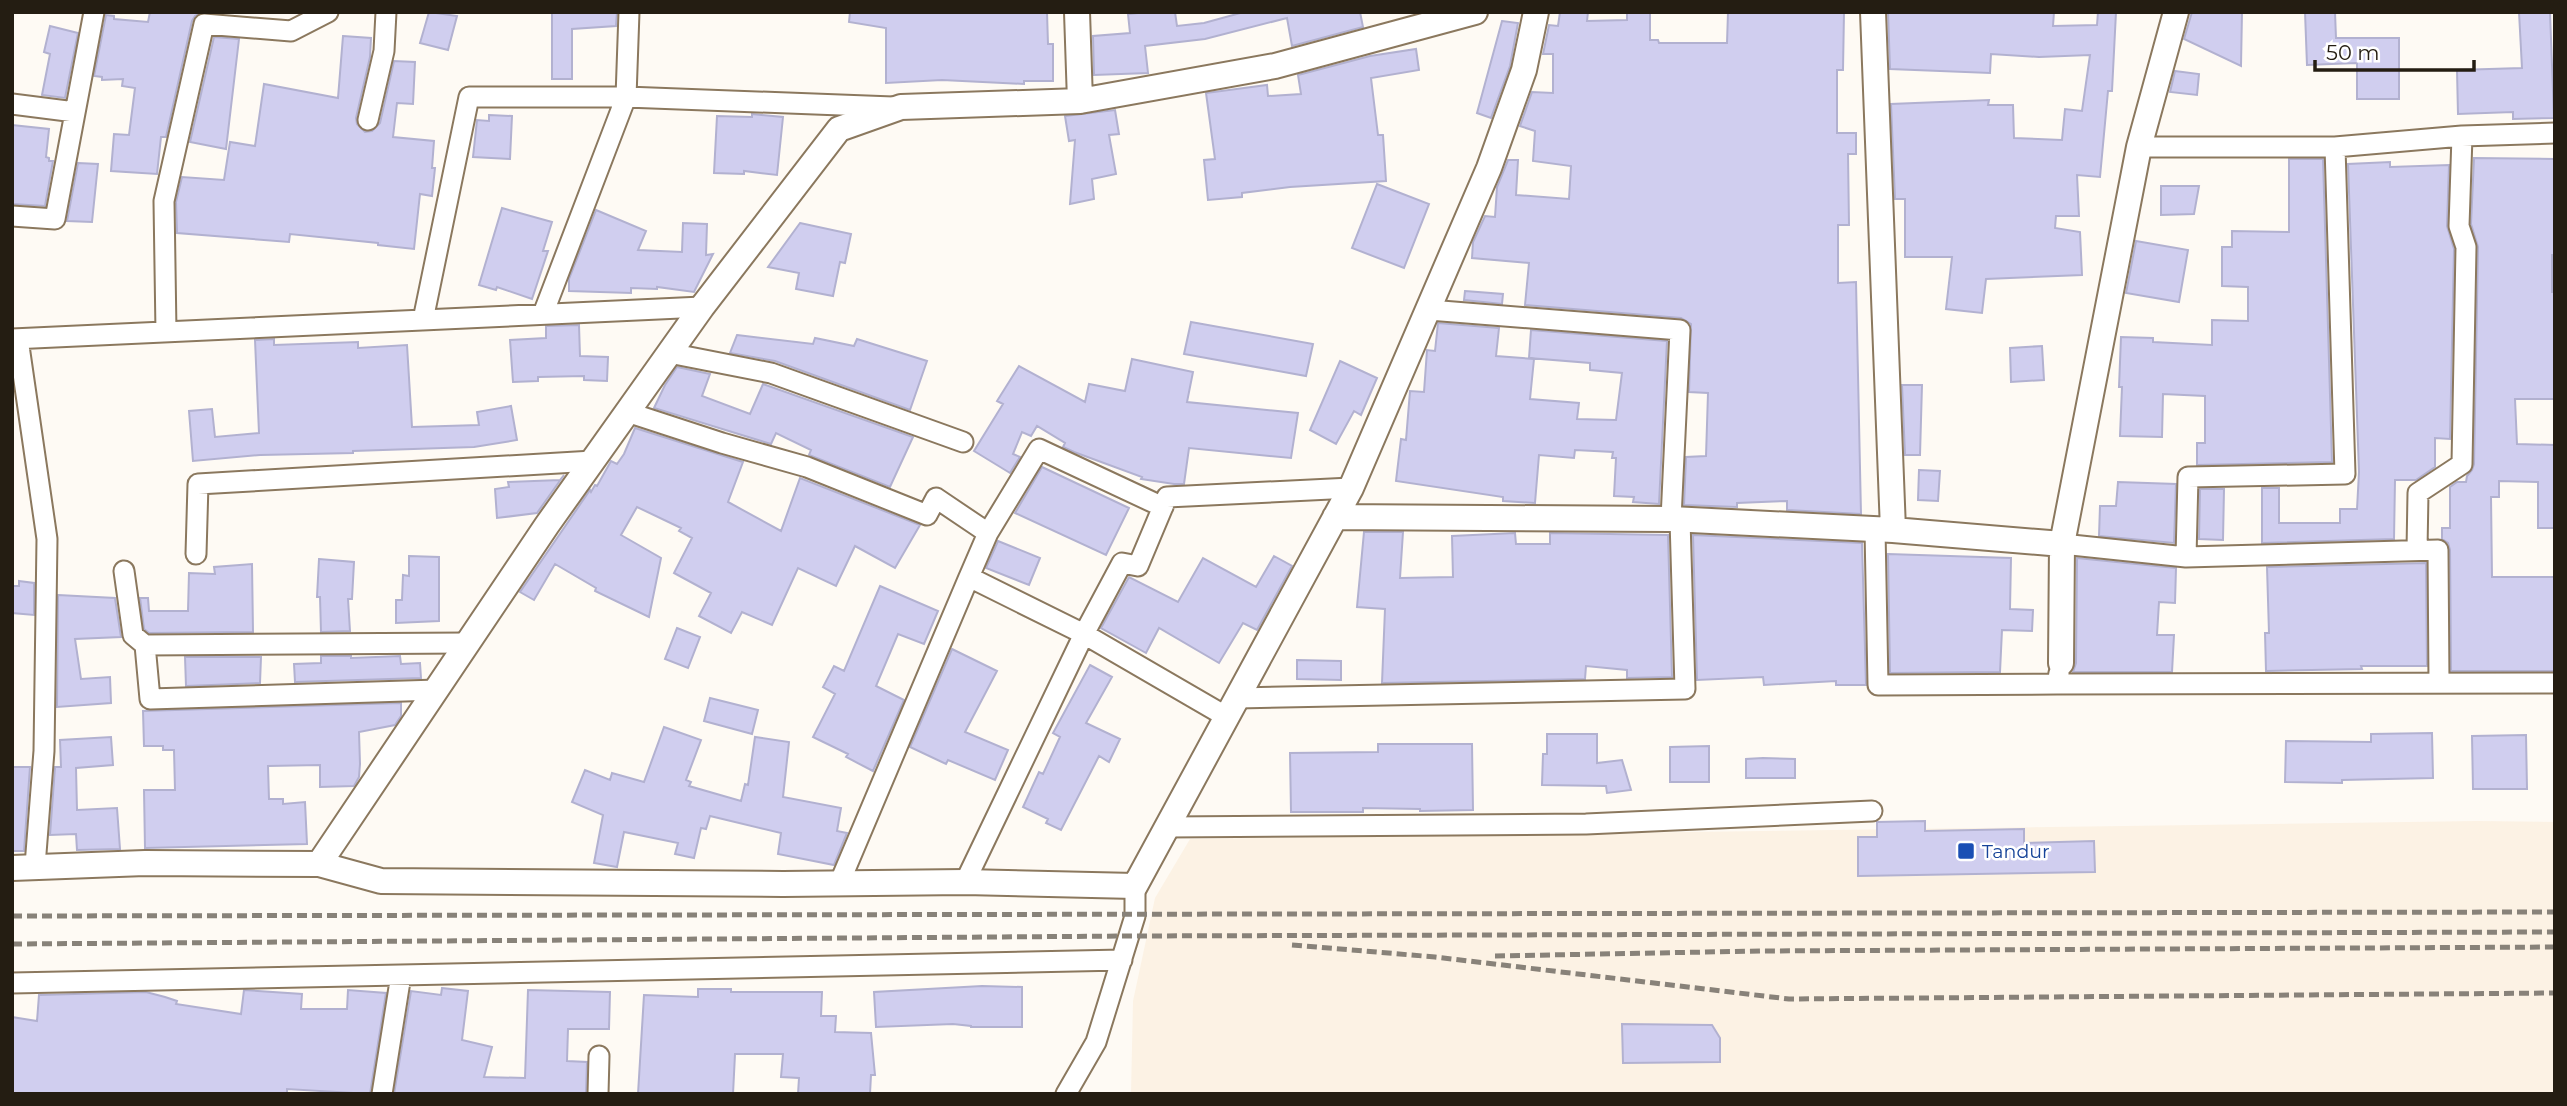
<svg xmlns="http://www.w3.org/2000/svg" width="2567" height="1106" viewBox="0 0 2567 1106" font-family="Montserrat,sans-serif">
<style>
.built{fill:#fcf2e4}
.building{fill:#d0ceef;stroke:#b2b1d0;stroke-width:2}
.lines{fill:none;stroke-linecap:round;stroke-linejoin:round}
.minor-casing{stroke:#8b785e;stroke-width:23}
.tertiary-casing{stroke:#8b785e;stroke-width:28}
.minor{stroke:#fff;stroke-width:19}
.tertiary{stroke:#fff;stroke-width:24}
.rail{stroke:#888279;stroke-width:5;stroke-dasharray:10 5;stroke-linecap:butt}
.transit-dot{fill:#1a4fb4;stroke:#fff;stroke-width:2.5}
.labels{text-anchor:middle;stroke-width:5;stroke-linejoin:round;paint-order:stroke}
.transit-label{font-size:19px;fill:#164399;stroke:#fff;text-anchor:start}
</style>
<rect width="100%" height="100%" fill="#fefaf4"/>
<path class="built" d="M2477 821 2555 822V1094H1131L1133 1001 1155 898 1190 839Z"/>
<path class="building" d="M150 12H202L195 16 192 21 166 137H161L157 174 111 171 114 134 129 135 135 88 122 86 123 79 102 80V77L94 76 106 15 114 16V19L148 22Z
M429 12 457 16 448 50 420 43Z
M552 12H617L616 26 572 29V79H552Z
M850 12H1047L1048 44H1053V81H1024V84L942 80 886 83V28L849 22Z
M1148 12H1175L1177 26 1204 23 1244 12H1360L1363 27 1292 46 1287 18 1205 39 1145 46 1148 73 1094 75 1093 36 1130 33 1128 14Z
M1560 12H1588L1587 21 1627 20V12H1650V40H1658L1659 43H1727L1728 12H1844L1843 70H1837V133H1856V154H1848L1849 225H1838V283L1856 282 1861 514 1787 510V501L1737 503V507L1684 505 1686 457 1706 456 1708 393 1689 392 1691 324 1681 318 1525 305 1529 263 1472 258 1473 242 1485 216 1495 217 1497 187 1508 160H1518L1516 195 1569 199 1571 166 1533 161 1535 131 1520 126 1532 92 1553 93V54H1543L1549 25 1558 26Z
M1888 12H2054L2053 26 2097 25 2098 12H2116L2112 91H2108L2100 177 2077 175 2079 216H2056L2055 228 2080 232 2082 275 1986 279 1982 313 1946 309 1952 257H1905V199H1895L1891 104 1989 100 1988 105H2013L2014 138 2062 140 2065 109 2082 111 2090 55 2039 57 1991 54 1990 73 1890 69Z
M2192 12H2242L2241 66 2184 39Z
M2305 12H2335L2336 38H2399V99H2357V63L2307 65Z
M2519 12H2550L2554 118 2513 119V112L2458 114 2457 70 2522 68Z
M1502 21 1518 23 1510 66 1491 118 1477 113Z
M50 26 78 33 65 98 42 95 50 54 44 52Z
M343 36 371 38 370 57 356 118 357 124 365 132 372 131 380 123 394 61 415 62 413 104 397 103 393 137 434 141 432 168H435L432 196 420 194 414 249 378 245V243L290 234 289 242 177 233 176 202 182 177 224 180 230 142 255 146 264 84 338 98Z
M214 37 239 39 226 149 190 142Z
M1416 49 1419 70 1371 78 1378 135H1383L1386 181 1290 187 1242 193V197L1208 200 1204 160 1215 159 1206 93 1267 85 1268 96 1301 94 1298 75 1370 56Z
M2175 71 2199 74 2197 95 2170 92Z
M1115 110 1119 134 1109 135 1116 174 1092 179 1094 199 1070 204 1075 140 1069 141 1065 116Z
M752 114 783 117 777 175 744 171V174L714 173 717 116 752 117Z
M489 115 512 116 510 159 473 157 477 120 489 121Z
M12 125 49 129 46 157 49 158V161H53L45 206 12 204Z
M2474 158 2555 159 2554 255H2552V292H2555V399H2515L2517 444 2555 445V528H2538V482L2499 481V497H2491L2492 577H2555V671H2451L2450 550 2448 543 2442 539V528H2450V487L2457 482H2466L2467 476 2472 470 2474 464 2478 247 2471 224Z
M2289 159H2323L2332 462 2197 465V443H2205V396L2163 394 2162 437 2120 436 2122 387H2119L2121 337 2153 338V342L2212 345V320L2248 321V287L2222 286V247H2232V231L2289 232Z
M2390 162V167L2449 165 2447 226 2454 249 2450 439 2435 438V467L2416 480H2395L2394 539 2262 543V488H2279V523H2340V509H2357L2359 472 2348 164Z
M78 163 98 164 92 222 67 221Z
M1377 184 1429 204 1404 268 1352 248Z
M2161 186H2199L2194 214 2161 215Z
M502 208 552 222 543 251H548L532 299 497 287 496 290 479 285Z
M596 210 646 231 638 250 682 252 683 223 707 224 706 255 713 254 694 292 657 287V289L631 288V293L569 291V279Z
M800 223 851 234 845 263 840 262 833 296 796 289 799 273 768 267Z
M2136 241 2188 250 2179 302 2126 293Z
M1465 291 1503 294 1502 304 1464 300Z
M1191 322 1313 344 1306 376 1184 354Z
M1438 323 1499 328 1496 356 1534 359 1530 399 1579 403 1577 419 1616 420 1622 373 1590 370V363L1529 358 1531 330 1667 341 1659 504 1633 502 1634 497 1614 496 1616 458H1612L1613 452 1575 450 1574 458 1539 455 1535 503 1503 501V497L1396 481 1401 439 1406 440 1410 391 1424 392 1427 350 1435 351Z
M579 325 580 356 608 357 607 381 584 380V376L538 377V381L513 382 510 340 546 338V326Z
M737 335 813 344 815 338 854 346 857 339 927 361 910 410 775 361 730 353Z
M274 339V345L358 342V348L407 345 412 427 479 425 477 412 511 406 517 440 474 447 353 451V453L260 455 193 461 189 411 212 409 215 437 259 433 255 340Z
M2042 346 2044 380 2011 382 2010 348Z
M1132 359 1193 372 1187 402 1298 413 1291 458 1189 448 1184 484H1174L1141 479 1142 477 1074 452 1063 447 1065 443 1037 426 1031 436 1022 432 1013 454 1020 457 1010 473 974 451 1003 404 997 401 1019 366 1085 402 1089 384 1125 391Z
M1340 361 1377 378 1361 415 1354 411 1336 444 1310 430Z
M677 367 710 374 702 396 750 414 763 384 913 437 890 487 809 455 811 450 776 433 771 444 654 408 665 385Z
M1902 385H1922L1920 455H1905Z
M635 428 743 462 728 502 781 531 800 478 920 525 895 568 855 546 836 586 798 568 772 625 742 612 731 633 699 616 711 593 674 573 692 538 679 531 681 528 637 507 621 535 661 558 649 617 595 591 596 588 555 564 534 600 520 592 590 490 591 492 595 485 597 486 611 461 617 464 624 454Z
M1042 467 1129 508 1106 555 1015 513Z
M1919 470 1940 471 1938 501 1918 500Z
M564 475 537 513 497 518 495 489 509 487 508 482 560 480Z
M2118 482 2176 484 2174 543 2099 536 2100 506H2116Z
M2200 489H2224L2223 540 2199 539Z
M1364 532H1403L1400 578 1453 577 1452 536 1515 533 1516 544H1550V533L1668 535 1672 677 1627 678V670L1586 666 1585 679 1382 683 1385 609 1357 607Z
M1693 535 1862 543 1866 685H1836V681L1764 685 1763 677 1697 680Z
M998 541 1040 558 1029 585 986 568Z
M1888 554 2011 558 2010 609 2033 610 2032 631 2002 630 2000 672 1890 673Z
M409 556 439 557V621L396 623V600H402L403 575 409 576Z
M1274 556 1292 566 1257 630 1243 623 1219 663 1159 628 1146 653 1101 628 1129 577 1178 602 1203 558 1256 587Z
M2077 558 2176 568 2175 603 2159 602 2157 635H2174L2172 672H2073L2076 663Z
M319 559 354 562 352 599H348L350 631 321 632 320 597H317Z
M2426 563 2427 666H2361L2362 669 2266 671 2265 633H2269L2267 567Z
M252 564 253 632 149 633 144 629 140 598H148L149 611H188L189 573 215 574 214 567Z
M19 581 34 583V615L12 613V586H19Z
M880 586 938 611 924 644 898 634 876 686 904 700 873 771 846 757 848 754 813 737 835 694 823 687 834 666 844 671Z
M58 595 115 598 121 637 75 639 81 679 110 677 111 703 57 707Z
M677 628 700 637 688 668 665 659Z
M952 649 997 671 965 732 1008 750 995 780 948 760 946 764 910 747Z
M321 656H351V658L400 656 401 664 420 663 421 678 295 682 294 664 321 663Z
M185 657H261L260 683 186 686Z
M1297 660 1341 661V680L1297 679Z
M1090 665 1112 677 1086 723 1120 739 1109 762 1099 756 1061 830 1046 823 1048 819 1023 807 1039 772 1043 774 1060 737 1053 733Z
M710 698 758 710 752 734 704 721Z
M401 703V716L395 725 359 732 360 764 359 777 354 786 320 787V765L268 766 269 799H283V804L305 802 307 844 145 848 144 790H175L174 750H163V746H144L143 711Z
M664 727 701 740 686 780 691 782 689 786 741 801 745 784 748 785 755 737 789 742 783 797 841 808 837 831 847 833 834 865 778 854 781 833 710 816 706 829 701 828 694 858 675 854 678 843 624 832 617 867 594 863 603 815 572 802 585 770 610 780 612 773 644 782Z
M2432 733 2433 778 2342 780V783L2285 782 2286 741 2371 742V734Z
M1547 734H1597V763L1622 760 1631 790 1607 793 1606 786 1542 785 1543 754H1547Z
M2526 735 2527 789H2473L2472 736Z
M111 737 113 765 76 768 77 810 117 808 120 849 77 850 76 834 50 835 55 767H61L60 740Z
M1378 744H1472L1473 810 1420 811V809L1363 808V812H1291L1290 753 1378 752Z
M1709 746V782H1670V747Z
M1763 758 1795 759V778H1746V759Z
M13 767H30L24 851H13Z
M1925 821V831L2024 829V843L2094 841 2095 872 1858 876V837H1877V822Z
M982 986 1022 987V1027H971V1026L953 1024 876 1027 874 992Z
M442 988 468 991 462 1040 492 1047 484 1077 525 1078 528 990 610 992 609 1029H568L567 1061 587 1062 586 1094H394L411 991 441 995Z
M698 989H731V992H822L821 1016H836L835 1032 871 1033 875 1075H871L870 1094H798L799 1078 781 1077 783 1054H735L733 1094H638L644 995 698 997Z
M244 990 302 994 301 1009H347L348 990 386 993 370 1094 287 1089V1094H12V1017L37 1021 39 995 146 992 165 997 177 1001 176 1004 241 1014Z
M1622 1024 1712 1025 1720 1038V1062L1623 1063Z"/>
<g class="lines">
<defs>
<path id="minor" d="M12 104 75 112
M368 120 384 51 386 12
M2139 147H2335L2462 136 2555 133
M12 216 55 219 94 12
M1429 310 1680 330 1671 519
M543 314 626 97 629 12
M423 320 469 97H626L893 107
M166 332 164 201 204 24 291 31 328 12
M12 339 702 307
M18 339 47 539 44 751 35 866
M669 353 771 373 963 442
M627 412 722 443 807 467 927 515 936 498 988 533 969 577
M1875 530 1878 685 2057 684 2059 673
M988 533 1039 449 1163 507
M2062 544 2186 557 2188 477 2345 474 2335 147
M2417 550 2418 493 2462 464 2466 247 2459 226 2462 136
M196 554 198 484 593 461
M2186 557 2438 550 2439 683
M124 571 133 635 145 645
M2057 684 2555 683
M437 690 150 699 145 645 468 643
M1237 698 1685 689 1680 520
M1167 827 1586 824 1872 811
M965 882 1084 634 1122 563 1138 566 1167 497 1351 488
M839 884 969 577 1084 634 1227 717
M12 983 1122 960
M382 1094 401 975
M598 1094 599 1056
M1066 1094 1096 1042 1135 916V886"/>
<path id="tertiary" d="M1077 12 1080 101
M1873 12 1893 530
M1335 517 1671 519 1893 530 2062 544
M2061 663 2062 544 2139 147 2176 12
M319 864 547 525 702 307 839 129 901 107 1080 101 1275 66 1475 12
M12 868 145 863 319 864 381 881 783 884 965 882 1135 886 1351 488 1489 168 1524 70 1536 12"/>
</defs>
<use href="#minor" class="minor-casing"/>
<use href="#tertiary" class="tertiary-casing"/>
<use href="#minor" class="minor"/>
<use href="#tertiary" class="tertiary"/>
<path class="rail" d="M12 916 2555 912
M12 944 1130 936 2555 932
M1292 945 1435 957 1789 999 2555 993
M1495 956 1760 951 2555 947"/>
</g>
<rect class="transit-dot" x="1957" y="842" width="18" height="18" rx="3.5"/>
<g class="labels">
<g class="transit-label">
<text x="1982" y="858">Tandur</text>
</g>
</g>
<rect width="2567" height="1106" fill="none" stroke="#241d12" stroke-width="28"/>
<path d="M2315 60v10h159v-10" fill="none" stroke="#241d12" stroke-width="3.5"/>
<text x="2326" y="60" font-size="21" fill="#241d12" stroke="#ffffff" stroke-width="5" paint-order="stroke">50 m</text>
</svg>
